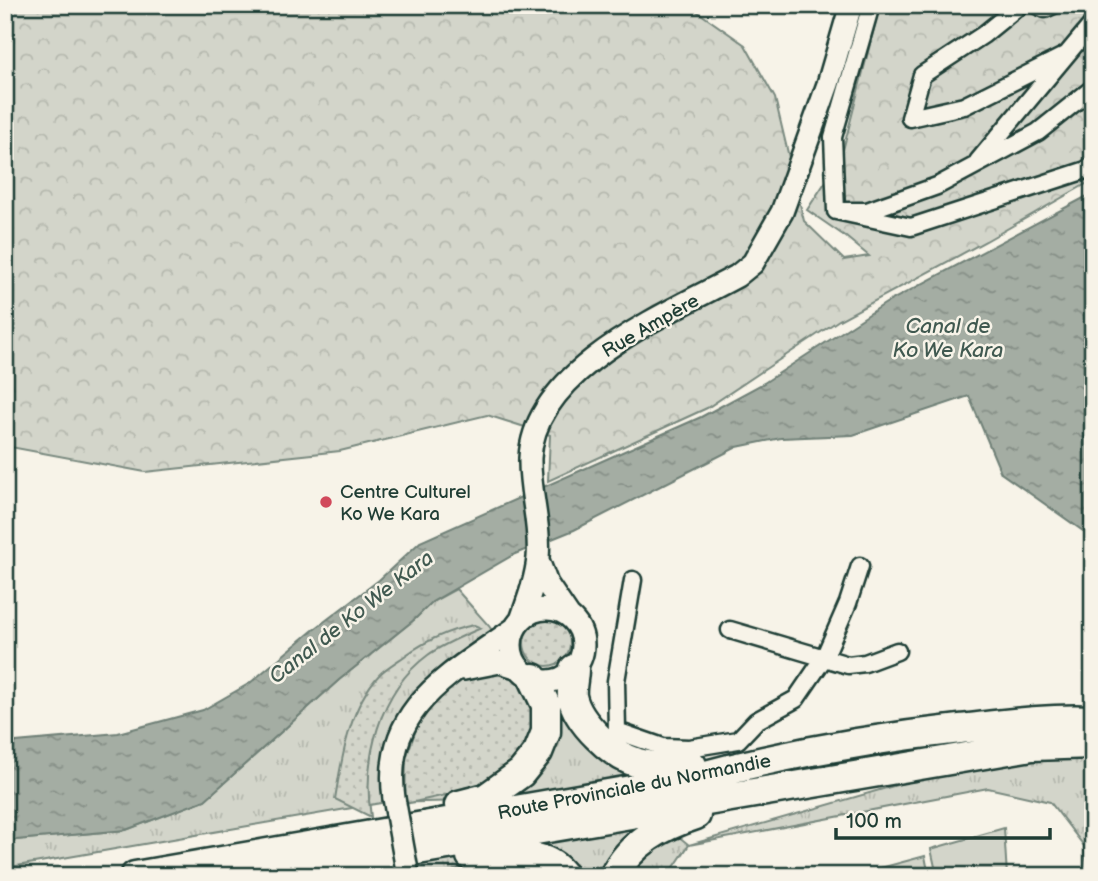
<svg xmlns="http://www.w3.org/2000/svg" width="1098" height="881" viewBox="0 0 1098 881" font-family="'Balsamiq Sans',sans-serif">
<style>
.grass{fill:url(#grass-tufts);stroke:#79897f;stroke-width:2}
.forest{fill:url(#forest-crowns);stroke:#79897f;stroke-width:2}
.park{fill:#d3d5ca;stroke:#79897f;stroke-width:2}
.garden{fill:url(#garden-dots);stroke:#79897f;stroke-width:2}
.water{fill:url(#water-ripples);stroke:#6f8077;stroke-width:2}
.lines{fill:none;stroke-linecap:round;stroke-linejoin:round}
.street-casing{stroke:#1f3d34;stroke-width:21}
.secondary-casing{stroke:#1f3d34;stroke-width:26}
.highway-casing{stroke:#1f3d34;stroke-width:33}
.street{stroke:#f7f3e8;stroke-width:16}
.secondary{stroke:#f7f3e8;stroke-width:21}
.highway{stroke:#f7f3e8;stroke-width:28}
.secondary-bridge-casing{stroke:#1f3d34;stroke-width:26;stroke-linecap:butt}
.secondary-bridge{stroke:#f7f3e8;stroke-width:21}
.poi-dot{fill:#d1495b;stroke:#f7f3e8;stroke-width:2.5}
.labels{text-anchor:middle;stroke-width:5;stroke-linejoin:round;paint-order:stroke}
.street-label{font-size:19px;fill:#1f3d34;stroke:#f7f3e8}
.poi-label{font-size:19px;fill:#1f3d34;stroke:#f7f3e8;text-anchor:start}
.water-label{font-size:21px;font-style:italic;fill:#405950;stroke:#f7f3e8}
</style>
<defs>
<pattern id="grass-tufts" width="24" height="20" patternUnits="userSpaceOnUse" patternTransform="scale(1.75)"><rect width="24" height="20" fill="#d3d5ca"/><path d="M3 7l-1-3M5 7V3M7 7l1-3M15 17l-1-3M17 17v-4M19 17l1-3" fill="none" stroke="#b5b8ae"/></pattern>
<pattern id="forest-crowns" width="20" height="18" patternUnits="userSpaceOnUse" patternTransform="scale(1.75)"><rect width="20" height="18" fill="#d3d5ca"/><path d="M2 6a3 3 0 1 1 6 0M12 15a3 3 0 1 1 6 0" fill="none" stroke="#b5b8ae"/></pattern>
<pattern id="garden-dots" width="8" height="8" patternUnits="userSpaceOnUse" patternTransform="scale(1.75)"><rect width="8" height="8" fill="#d3d5ca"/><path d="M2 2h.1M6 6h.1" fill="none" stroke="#b5b8ae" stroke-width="1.8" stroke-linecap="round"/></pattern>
<pattern id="water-ripples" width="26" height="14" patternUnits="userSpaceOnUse" patternTransform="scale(1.75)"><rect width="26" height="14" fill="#a4ada3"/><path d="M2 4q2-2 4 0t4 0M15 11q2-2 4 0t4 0" fill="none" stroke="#858e86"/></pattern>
</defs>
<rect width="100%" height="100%" fill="#f7f3e8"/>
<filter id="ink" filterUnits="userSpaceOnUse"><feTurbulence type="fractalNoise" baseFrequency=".0143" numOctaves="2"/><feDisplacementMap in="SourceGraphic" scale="14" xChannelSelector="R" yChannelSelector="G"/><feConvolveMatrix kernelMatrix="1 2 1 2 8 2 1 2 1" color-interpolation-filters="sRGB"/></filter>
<g filter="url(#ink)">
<path class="grass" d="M456 589 489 626 551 715 569 712 667 774 513 800 381 803 5 868V841L126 830 205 800 339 680 415 619 432 602Z
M1093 744V876H1089L1084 846 1050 802 988 788 689 845 668 876H363L654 816 689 845 1032 746Z"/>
<path class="forest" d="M5 5H688L745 45 775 98 804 221 844 260 869 256 846 237 807 210 841 158 880 5H1093V180L986 241 839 320 707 408 548 481 550 435 487 415 340 451 145 472 5 446Z"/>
<path class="park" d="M1004 828 1007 876H937L931 849Z
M925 856 929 876H851Z"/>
<path class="garden" d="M524 643a23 23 0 1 1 46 0a23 23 0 1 1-46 0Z
M474 625 481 628C463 636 443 644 428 655 379 691 362 760 371 817L335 799C342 757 349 707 380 674 387 667 398 661 406 655 427 640 449 630 474 625Z
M502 671 525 686 536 705 533 733 508 773 473 789 405 804 406 758 419 721 439 695 469 676Z
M495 862 551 876H437L464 867Z"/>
<path class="water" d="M1093 193V538L1001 473 969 396 853 435 781 438 737 447 574 530 515 554 432 602 415 619 339 680 205 800 126 830 5 841V743L118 733 203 710 250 683 312 631 379 580 420 542 701 417 764 383 886 303Z"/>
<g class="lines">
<defs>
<path id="street" d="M1020 5 983 35 922 75 910 118 964 106 1066 55
M1036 5 1045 9 1054 5
M1093 88 1038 132 937 186 867 211H836L911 227 1086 170 1093 165
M978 161 1093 23
M836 211 833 137 871 5
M730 630 848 665 865 663 897 651
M617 731 663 747 689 748 738 740 756 721 796 699 824 658 848 603 860 566
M615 740 617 731 616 681 633 580"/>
<path id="secondary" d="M538 560 547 584 568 615
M511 645a36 36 0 1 1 72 0a36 36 0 1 1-72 0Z
M521 620C528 600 536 579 538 558 541 525 529 491 530 458 534 368 669 313 737 276L753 263 782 212 828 84 851 5
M464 669 500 662 519 668
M394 798C381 708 451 674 515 628"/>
<path id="highway" d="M574 669C574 678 571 688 572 696 577 722 613 756 638 763 655 768 675 767 692 765
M459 805 486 798 521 773 538 752 546 732V705L533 678
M471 856C492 855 533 852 551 864 556 866 560 872 564 876
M135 876 683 781C774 756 867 739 960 729 1004 724 1048 718 1093 720
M264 876 1032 746 1093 744
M614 876C631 842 662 826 696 815"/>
</defs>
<use href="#street" class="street-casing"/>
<use href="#secondary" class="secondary-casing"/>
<use href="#highway" class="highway-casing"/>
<use href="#street" class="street"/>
<use href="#secondary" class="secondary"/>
<use href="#highway" class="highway"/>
<defs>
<path id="secondary-bridge" d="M394 798 408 876"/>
</defs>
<use href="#secondary-bridge" class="secondary-bridge-casing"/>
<use href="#secondary-bridge" class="secondary-bridge"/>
</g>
</g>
<circle class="poi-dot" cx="326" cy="502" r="7"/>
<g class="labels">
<g class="street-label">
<text transform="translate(650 325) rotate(-30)" y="7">Rue Ampère</text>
<text transform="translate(634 786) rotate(-11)" y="7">Route Provinciale du Normandie</text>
</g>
<g class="poi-label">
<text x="340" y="498">Centre Culturel<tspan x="340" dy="22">Ko We Kara</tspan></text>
</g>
<g class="water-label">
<text x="948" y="333">Canal de<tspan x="948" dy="24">Ko We Kara</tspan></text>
<text transform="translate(351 617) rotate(-38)" y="7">Canal de Ko We Kara</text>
</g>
</g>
<rect width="1098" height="881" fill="none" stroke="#f7f3e8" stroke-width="28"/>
<rect x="14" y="14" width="1070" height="853" fill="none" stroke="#1f3d34" stroke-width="2.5" filter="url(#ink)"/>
<path d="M836 828v10h214v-10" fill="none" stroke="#1f3d34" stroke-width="3.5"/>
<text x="846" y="828" font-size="21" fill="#1f3d34" stroke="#f7f3e8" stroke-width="5" paint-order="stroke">100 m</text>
</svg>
